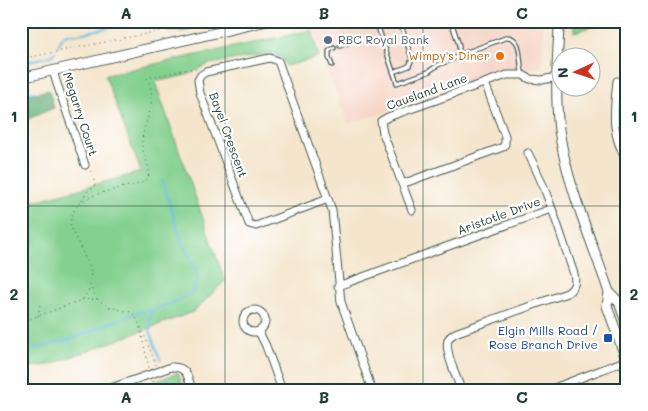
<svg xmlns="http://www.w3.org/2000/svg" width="648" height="411" viewBox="0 0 648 411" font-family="Mali,sans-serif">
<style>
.built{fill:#f5d2c2}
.green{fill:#83d08f;stroke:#518662}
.forest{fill:#6ab27a;stroke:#447857}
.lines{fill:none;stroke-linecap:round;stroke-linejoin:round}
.stream{stroke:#66bae2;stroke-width:2}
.lane-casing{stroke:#3f564b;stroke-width:5.5}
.street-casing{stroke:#3f564b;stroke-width:9}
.secondary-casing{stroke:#3f564b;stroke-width:11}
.path{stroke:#3f564b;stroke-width:1;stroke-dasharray:1 4;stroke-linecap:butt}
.lane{stroke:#fff;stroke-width:3}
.street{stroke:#fff;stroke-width:7}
.secondary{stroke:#fff;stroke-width:9}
.street-bridge-casing{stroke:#3f564b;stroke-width:9;stroke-linecap:butt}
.street-bridge{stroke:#fff;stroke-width:7}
.grid{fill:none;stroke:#1f3d34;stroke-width:1;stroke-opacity:0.55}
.service-dot{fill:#5c6f8a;stroke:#fff;stroke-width:2}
.food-dot{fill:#e8710a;stroke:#fff;stroke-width:2}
.transit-dot{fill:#1a4fb4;stroke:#fff;stroke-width:2}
.labels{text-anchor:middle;stroke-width:4.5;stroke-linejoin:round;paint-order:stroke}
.service-label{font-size:12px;fill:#4e5e75;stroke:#fff;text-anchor:start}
.food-label{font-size:12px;fill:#c56008;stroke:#fff;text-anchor:end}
.street-label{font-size:12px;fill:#1f3d34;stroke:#fff}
.transit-label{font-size:12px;fill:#164399;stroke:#fff;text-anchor:end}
.neatline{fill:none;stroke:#1f3d34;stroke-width:2}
.grid-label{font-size:16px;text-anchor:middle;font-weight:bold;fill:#1f3d34}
</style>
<rect width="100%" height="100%" fill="#fff"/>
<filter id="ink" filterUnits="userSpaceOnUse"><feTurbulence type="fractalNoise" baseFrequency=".02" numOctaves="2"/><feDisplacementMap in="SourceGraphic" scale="10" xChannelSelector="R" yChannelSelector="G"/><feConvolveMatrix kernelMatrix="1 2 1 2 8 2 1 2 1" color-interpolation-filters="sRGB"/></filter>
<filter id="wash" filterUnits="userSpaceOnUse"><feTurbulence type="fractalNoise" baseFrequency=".0096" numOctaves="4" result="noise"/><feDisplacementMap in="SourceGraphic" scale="20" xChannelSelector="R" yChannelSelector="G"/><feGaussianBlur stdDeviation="1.12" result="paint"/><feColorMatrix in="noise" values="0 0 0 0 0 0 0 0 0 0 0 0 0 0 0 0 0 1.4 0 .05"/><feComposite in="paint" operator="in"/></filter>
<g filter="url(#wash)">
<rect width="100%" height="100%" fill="#f4e5cc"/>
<path class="built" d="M309 21H543L542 68 516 70 348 124Z"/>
<path class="green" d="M574 21H609L574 32Z
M312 30 319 57 286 66 282 58 272 53 209 64 187 75 155 82 225 281 193 312 49 365 21 368V205L141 172 105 75Z
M178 373 184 390H153L150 383Z"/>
<path class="forest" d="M169 21H202L188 31 168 32Z
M49 90 54 108 21 122V96Z"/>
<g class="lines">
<path class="stream" d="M155 29 158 21
M58 46 62 38 66 34H78L140 21
M21 63 51 56 55 52
M21 94 35 92
M152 310C144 326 156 346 161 361
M21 348 44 347 76 337 135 313 152 310 177 301 193 292 198 281 197 272 182 242 162 180
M167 379 171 390"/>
</g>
</g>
<g filter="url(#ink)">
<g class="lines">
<defs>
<path id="lane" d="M376 21 397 83 428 72 438 65 453 59 459 55
M451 21 459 45V55L508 37C524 39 518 63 523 75
M340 46 346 44
M332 65 329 58V51L334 48
M393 72 409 66 412 59 400 21"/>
<path id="street" d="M53 70 56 81 85 165
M617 81C614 111 610 133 627 161
M402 184 503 147 505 144V136L485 83
M328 199 256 226 249 224 200 93 198 80 201 75 206 72 265 59 270 58 278 61 282 72 328 199 332 210 341 302 372 390
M412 210 383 133 381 121 388 117 507 75H523L530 79 542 80 557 77
M338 286 551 209
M243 321a11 11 0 1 1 22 0a11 11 0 1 1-22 0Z
M259 332 266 346 282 390
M171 367C187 366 188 377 192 390
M105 390 154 373
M461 390C458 379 442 348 449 338 450 336 453 335 455 333L567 293C575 288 576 282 574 274 560 233 548 191 528 153
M549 390 627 360"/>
<path id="secondary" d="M556 21 559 29C557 63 555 96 559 130 567 185 591 239 609 292L619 302 627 325
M21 78 267 21
M609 292 607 306 627 362"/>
</defs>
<use href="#lane" class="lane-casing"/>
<use href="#street" class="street-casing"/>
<use href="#secondary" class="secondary-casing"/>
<path class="path" d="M21 59 209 21
M82 200 88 191 95 187 93 173 90 171
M83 299 90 288
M97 299 90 286 91 270 71 228C67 196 106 192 129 186 135 185 143 184 147 179 153 170 143 156 142 146 141 129 152 113 152 96 152 91 149 83 147 78L189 69H197
M38 316 40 304
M21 322 82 300 97 299 108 307 130 312 135 316 139 323 149 368
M141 327 156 365
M161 379 164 390
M153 381 158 390"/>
<use href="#lane" class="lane"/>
<use href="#street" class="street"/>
<use href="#secondary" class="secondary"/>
<defs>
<path id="street-bridge" d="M154 373 171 367"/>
</defs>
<use href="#street-bridge" class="street-bridge-casing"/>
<use href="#street-bridge" class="street-bridge"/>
</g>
</g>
<path class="grid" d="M225 21V390M423 21V390M21 206H627"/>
<circle class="service-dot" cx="328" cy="40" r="5"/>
<circle class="food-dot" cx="500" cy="56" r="5"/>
<rect class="transit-dot" x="603" y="333" width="10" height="10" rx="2.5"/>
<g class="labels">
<g class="service-label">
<text x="338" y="44">RBC Royal Bank</text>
</g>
<g class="food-label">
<text x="490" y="60">Wimpy's Diner</text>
</g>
<g class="street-label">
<text transform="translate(427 92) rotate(-20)" y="4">Causland Lane</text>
<text transform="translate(80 114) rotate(72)" y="4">Megarry Court</text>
<text transform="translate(228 135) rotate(70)" y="4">Bayel Crescent</text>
<text transform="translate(499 216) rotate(-20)" y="4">Aristotle Drive</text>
</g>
<g class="transit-label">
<text x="598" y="335">Elgin Mills Road /<tspan x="598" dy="14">Rose Branch Drive</tspan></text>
</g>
</g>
<rect width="648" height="411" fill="none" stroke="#fff" stroke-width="55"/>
<g transform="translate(576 72) rotate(267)"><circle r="24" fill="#ffffff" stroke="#a5b1ae"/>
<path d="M0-4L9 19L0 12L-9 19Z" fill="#c8321e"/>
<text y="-8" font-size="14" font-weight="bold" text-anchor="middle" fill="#1f3d34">N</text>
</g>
<rect x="28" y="28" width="592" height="356" class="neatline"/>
<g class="grid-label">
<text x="126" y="19">A</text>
<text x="324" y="19">B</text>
<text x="522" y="19">C</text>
<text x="14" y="122">1</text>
<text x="634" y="122">1</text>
<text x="14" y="300">2</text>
<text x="634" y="300">2</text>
<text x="126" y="403">A</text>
<text x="324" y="403">B</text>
<text x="522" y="403">C</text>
</g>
</svg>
